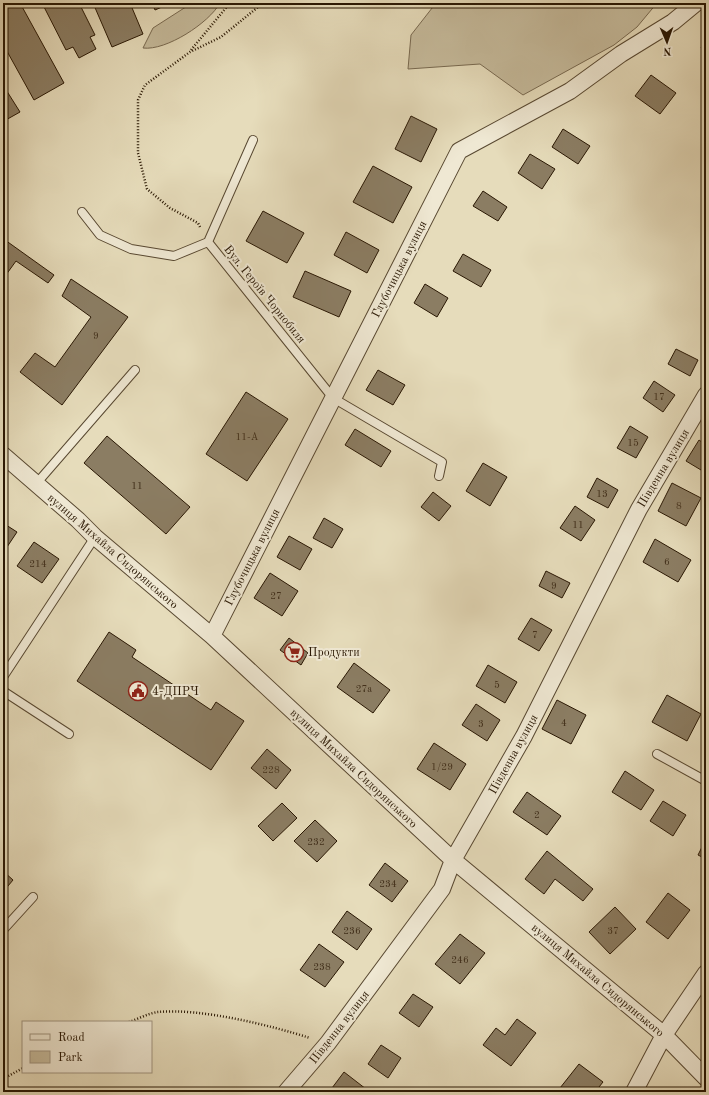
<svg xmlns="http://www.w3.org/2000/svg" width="709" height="1095" viewBox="0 0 709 1095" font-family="'Old Standard TT',serif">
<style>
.green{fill:#c6bb9c;stroke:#786950}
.building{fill:#8b7d63;stroke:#291703}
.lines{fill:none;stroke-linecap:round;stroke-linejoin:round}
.service-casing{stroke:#584831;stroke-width:10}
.minor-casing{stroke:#584831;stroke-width:18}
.path{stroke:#291703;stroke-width:2.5;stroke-dasharray:1 2;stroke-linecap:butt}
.service{stroke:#efe8d3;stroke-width:8}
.minor{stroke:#efe8d3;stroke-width:16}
.labels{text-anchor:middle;stroke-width:4;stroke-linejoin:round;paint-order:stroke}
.number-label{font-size:10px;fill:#42301b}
.street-label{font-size:12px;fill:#291703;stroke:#efe8d3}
.poi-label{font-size:12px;fill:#291703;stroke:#efe8d3;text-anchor:start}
</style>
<rect width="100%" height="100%" fill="#e6dcbb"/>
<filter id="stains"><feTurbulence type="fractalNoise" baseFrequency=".005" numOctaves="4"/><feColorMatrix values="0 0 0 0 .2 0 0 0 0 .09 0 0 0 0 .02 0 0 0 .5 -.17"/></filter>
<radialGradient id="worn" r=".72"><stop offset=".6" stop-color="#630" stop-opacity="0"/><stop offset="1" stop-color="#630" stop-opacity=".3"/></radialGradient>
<path class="green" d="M192 3H220C209 23 166 51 143 48L153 28Z
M436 3H657L637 27 614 45 523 95 480 64 408 69 411 35Z"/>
<path class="building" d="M3 3H20L64 83 34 100 3 44Z
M42 3H79L95 35 90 37 96 49 79 58 73 47 66 50Z
M93 3H130L143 34 112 47Z
M152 3H171L155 10Z
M706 44V55L701 47Z
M651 75 676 93 660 114 635 96Z
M3 85 20 112 4 121 3 120Z
M411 116 437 129 421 162 395 149Z
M563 129 590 146 578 164 552 147Z
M530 154 555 169 542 189 518 173Z
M373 166 412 187 393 223 353 202Z
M483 191 507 207 498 221 473 206Z
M263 211 304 233 287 263 246 241Z
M346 232 379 250 367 273 334 255Z
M5 240 54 275 48 283 16 261 3 279V242Z
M463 254 491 270 481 287 453 271Z
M305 271 351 291 339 317 293 297Z
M71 279 128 317 62 405 20 372 35 353 55 367 91 317 62 296Z
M425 284 448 298 437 317 414 303Z
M676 349 698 360 690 376 668 364Z
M378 370 405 385 393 405 366 390Z
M654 381 675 395 663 412 643 398Z
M246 392 288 419 247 481 206 454Z
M630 426 648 437 636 458 617 448Z
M355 429 391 451 381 467 345 445Z
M107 436 190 507 166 534 84 463Z
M699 440 706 445V473L686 461Z
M483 463 507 477 490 506 466 491Z
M597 478 618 490 608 508 587 497Z
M672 483 701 498 686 526 658 511Z
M433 492 451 506 439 521 421 507Z
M575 506 595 520 581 541 560 528Z
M324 518 343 529 332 548 313 538Z
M3 523 17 532 3 553Z
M289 536 312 549 300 570 277 557Z
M655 539 691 560 678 582 643 562Z
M34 542 59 559 42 583 17 566Z
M546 571 570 583 562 598 539 586Z
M270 573 298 591 282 616 254 598Z
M531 618 552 630 539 651 518 639Z
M109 632 136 650 132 657 211 710 216 702 244 721 211 770 77 681Z
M289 638 308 653 301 665 280 650Z
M354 663 390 690 373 713 337 687Z
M488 665 517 682 505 703 476 686Z
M667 695 701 714 687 741 652 722Z
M557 700 586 715 571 744 542 729Z
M476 704 500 720 487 741 462 725Z
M434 743 466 764 450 790 417 769Z
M267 749 291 770 276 789 251 768Z
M625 771 654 790 641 810 612 792Z
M527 792 561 816 547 835 513 812Z
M663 801 686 815 673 836 650 821Z
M282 803 297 818 273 841 258 826Z
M315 820 337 841 317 862 294 841Z
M706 839V859L698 855Z
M547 851 593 889 583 901 555 879 544 894 525 879Z
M385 863 408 881 392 902 369 885Z
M3 871 13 880 3 892Z
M668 893 690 910 668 939 646 922Z
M615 907 636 929 610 954 589 932Z
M347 911 372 929 357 950 332 932Z
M460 934 485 953 460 984 435 964Z
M319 944 344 962 325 987 300 970Z
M413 994 433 1007 419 1027 399 1013Z
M517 1019 536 1033 511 1066 483 1045 496 1028 505 1035Z
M381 1045 401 1058 388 1078 368 1064Z
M579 1064 603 1082 595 1092H564L560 1088Z
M344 1072 366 1089 363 1092H329Z"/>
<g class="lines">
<defs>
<path id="service" d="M82 212 100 235 131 249 174 256 208 242 333 398 442 462 439 476
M208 242 253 140
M36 484 135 370
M3 677 95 537
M3 691 69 734
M657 754 706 781
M3 930 33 897"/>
<path id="minor" d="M3 455 78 520 95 537 212 636 453 860 664 1035 706 1078
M212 636 459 151 570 91 621 54 673 22 696 3
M286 1092 328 1043 442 889 453 860 524 736 639 509 706 395
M634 1092 664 1035 706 973"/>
</defs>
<use href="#service" class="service-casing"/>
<use href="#minor" class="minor-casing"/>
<path class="path" d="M191 50 230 3
M200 227 198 223 170 208 147 189 138 153V100L145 85 190 52 221 37 263 3
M129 1022C138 1019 149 1013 158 1012 201 1008 269 1025 310 1038
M3 1079 23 1068"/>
<use href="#service" class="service"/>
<use href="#minor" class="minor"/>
</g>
<defs>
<symbol id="supermarket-ring" viewBox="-11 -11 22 22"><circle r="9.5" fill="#efe8d3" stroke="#8f2418" stroke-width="1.5"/><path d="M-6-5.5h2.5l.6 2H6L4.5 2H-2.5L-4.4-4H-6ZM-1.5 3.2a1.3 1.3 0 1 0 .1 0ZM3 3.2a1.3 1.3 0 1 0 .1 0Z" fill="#8f2418"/></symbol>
<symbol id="civic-ring" viewBox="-11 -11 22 22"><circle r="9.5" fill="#efe8d3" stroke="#8f2418" stroke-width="1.5"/><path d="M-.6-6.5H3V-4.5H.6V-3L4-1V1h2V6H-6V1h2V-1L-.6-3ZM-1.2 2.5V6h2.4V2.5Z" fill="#8f2418"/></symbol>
</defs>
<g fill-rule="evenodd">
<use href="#supermarket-ring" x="283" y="641" width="22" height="22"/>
<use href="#civic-ring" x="127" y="680" width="22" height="22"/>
</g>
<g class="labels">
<g class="number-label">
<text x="96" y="339">9</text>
<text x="659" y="400">17</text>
<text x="247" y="440">11-А</text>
<text x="633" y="446">15</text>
<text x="137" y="489">11</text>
<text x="602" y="497">13</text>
<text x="679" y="509">8</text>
<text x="578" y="528">11</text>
<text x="667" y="565">6</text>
<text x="38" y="567">214</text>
<text x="554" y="589">9</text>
<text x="276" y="599">27</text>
<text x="535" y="638">7</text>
<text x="497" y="688">5</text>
<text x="364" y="692">27а</text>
<text x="564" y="726">4</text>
<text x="481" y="727">3</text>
<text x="442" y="770">1/29</text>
<text x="271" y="773">228</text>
<text x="537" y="818">2</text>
<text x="316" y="845">232</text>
<text x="388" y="887">234</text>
<text x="352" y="934">236</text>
<text x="613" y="934">37</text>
<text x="460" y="963">246</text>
<text x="322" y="970">238</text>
</g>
<g class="street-label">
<text transform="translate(399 269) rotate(-63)" y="4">Глубочицька вулиця</text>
<text transform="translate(265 294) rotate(51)" y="4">Вул. Героїв Чорнобиля</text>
<text transform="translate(663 468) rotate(-59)" y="4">Південна вулиця</text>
<text transform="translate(113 551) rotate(41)" y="4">вулиця Михайла Сидорянського</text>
<text transform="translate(252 557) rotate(-63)" y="4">Глубочицька вулиця</text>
<text transform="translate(513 754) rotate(-61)" y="4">Південна вулиця</text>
<text transform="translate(354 768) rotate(43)" y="4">вулиця Михайла Сидорянського</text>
<text transform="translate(598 980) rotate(40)" y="4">вулиця Михайла Сидорянського</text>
<text transform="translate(339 1027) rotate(-52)" y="4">Південна вулиця</text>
</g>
<g class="poi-label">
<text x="308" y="656">Продукти</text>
<text x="152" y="695">4-ДПРЧ</text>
</g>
</g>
<rect width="709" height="1095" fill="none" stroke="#e6dcbb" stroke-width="16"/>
<rect x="4" y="4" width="701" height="1087" fill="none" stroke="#291703" stroke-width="2"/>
<rect x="8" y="8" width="693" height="1079" fill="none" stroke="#291703"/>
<rect x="22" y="1021" width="130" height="52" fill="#efe8d3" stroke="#a09480"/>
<rect x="30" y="1034" width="20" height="6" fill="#efe8d3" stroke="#a09480"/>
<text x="58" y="1041" font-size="12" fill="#291703">Road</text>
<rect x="30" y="1051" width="20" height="12" fill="#c6bb9c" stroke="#a09480"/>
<text x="58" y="1061" font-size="12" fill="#291703">Park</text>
<g transform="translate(667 42) rotate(178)" stroke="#efe8d3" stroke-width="3" paint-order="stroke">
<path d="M0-3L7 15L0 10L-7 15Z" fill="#291703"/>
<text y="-6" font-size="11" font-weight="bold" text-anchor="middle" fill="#291703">N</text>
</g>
<rect width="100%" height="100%" filter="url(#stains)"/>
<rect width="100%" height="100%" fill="url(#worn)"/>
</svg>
